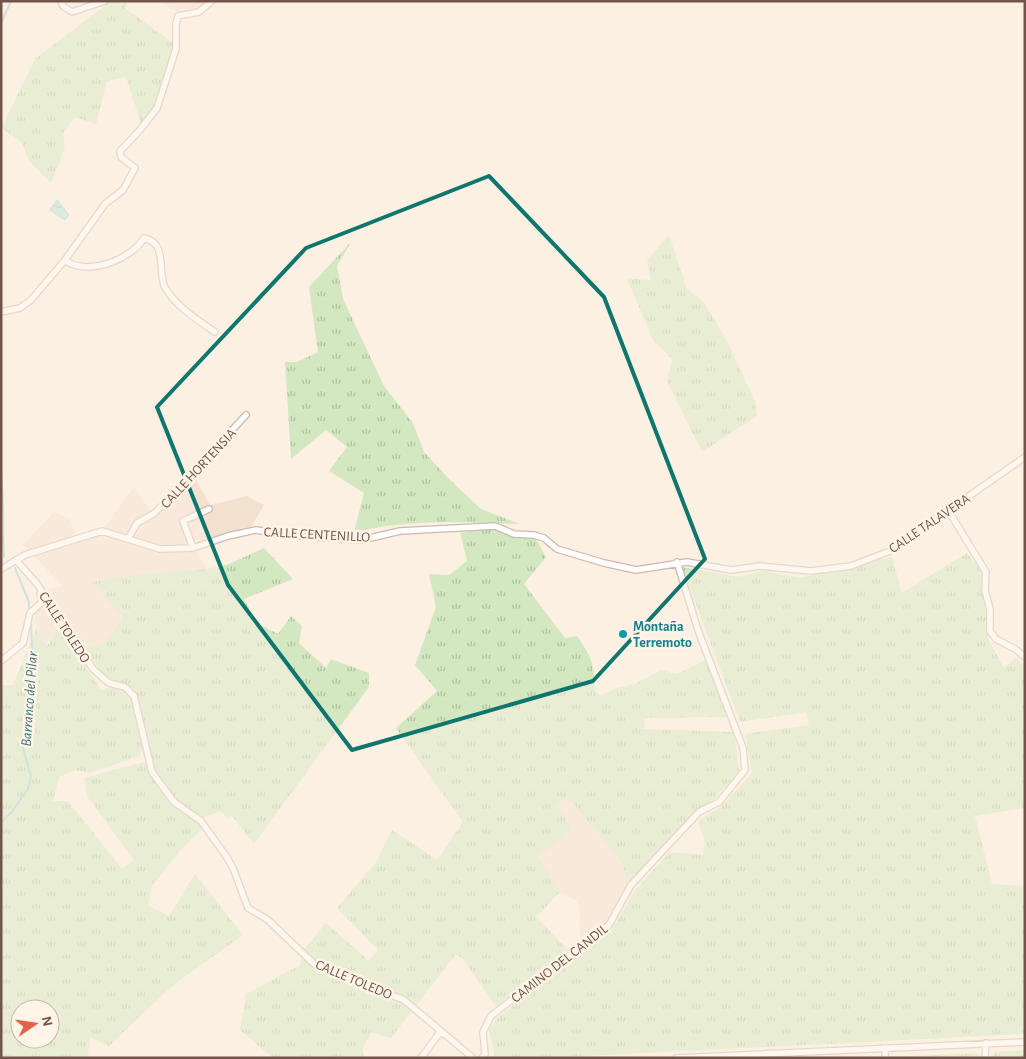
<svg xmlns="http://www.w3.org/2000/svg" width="1026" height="1059" viewBox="0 0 1026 1059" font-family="'Alegreya Sans',sans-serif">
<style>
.residential{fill:#f3e1d0}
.grass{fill:url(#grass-tufts);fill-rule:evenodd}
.water{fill:url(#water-ripples);stroke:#9dd0d6}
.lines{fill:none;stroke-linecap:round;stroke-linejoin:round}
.stream{stroke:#9dd0d6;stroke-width:2}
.minor-casing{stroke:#ceb9ac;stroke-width:8}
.minor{stroke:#fff;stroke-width:5.5}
.marked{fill:none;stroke:#0f766e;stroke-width:4;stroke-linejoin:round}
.culture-dot{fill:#0f9aa8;stroke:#fff4e7;stroke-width:2}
.labels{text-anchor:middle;stroke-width:5;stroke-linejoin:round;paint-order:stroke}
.street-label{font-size:14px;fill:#725549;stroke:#fff4e7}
.culture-label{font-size:14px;font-weight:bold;fill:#0d838f;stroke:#fff4e7;text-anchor:start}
.water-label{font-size:15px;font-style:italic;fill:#40777f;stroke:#fff4e7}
</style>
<defs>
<pattern id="grass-tufts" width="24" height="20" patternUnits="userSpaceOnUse" patternTransform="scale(1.25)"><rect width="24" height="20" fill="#d3e8c1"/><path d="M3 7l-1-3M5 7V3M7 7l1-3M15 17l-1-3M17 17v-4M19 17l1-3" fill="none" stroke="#b0bf9f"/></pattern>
<pattern id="water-ripples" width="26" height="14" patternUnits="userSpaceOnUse" patternTransform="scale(1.25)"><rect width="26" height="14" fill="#b7e0e4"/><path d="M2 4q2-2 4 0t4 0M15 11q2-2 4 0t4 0" fill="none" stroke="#99b8bb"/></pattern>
</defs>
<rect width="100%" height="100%" fill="#fbf0e2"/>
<path class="residential" d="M160 1H209L194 10 182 8 177 12Z
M192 473 210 505 247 496 264 505 249 531 196 552 207 569 139 574 93 582 123 617 105 643 82 647 60 627 47 644 36 630 34 607 42 591 63 586 23 545 54 512 68 518 78 538 102 531 134 487 153 514Z
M567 795 622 862 629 889 609 925 580 947 579 902 560 892 538 857 573 828 557 807Z"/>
<path class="grass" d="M111 1H128L125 8 174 44 158 98 141 124 126 77 107 81 96 124 75 117 63 133 65 148 51 183 29 161 22 142 1 128 35 59Z
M669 235 687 289 702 300 726 339 755 401 757 416 702 452 667 381 672 359 653 340 627 278 651 280 647 260Z
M351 242 337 266 343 299 384 386 413 423 424 452 448 478 481 509 520 524C464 522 409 519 354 532L364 493 329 471 347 447 326 430 291 459 285 362H297L318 352 309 287Z
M490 528 512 537 536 539 546 557 524 584 565 638 577 636C594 660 593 664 596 693L602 695 616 688 635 684 661 670 677 674 707 659 727 717 645 718 644 729 734 732 739 771 716 797 628 887 622 862 567 796 557 807 573 828 538 857 560 892 536 917 570 952 496 1006 464 961 456 954 391 1038 371 1032 363 1049 364 1058H273L240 1030 246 994 300 965 303 951 326 923 369 961 378 950 337 908 377 861 392 830 437 860 463 822 396 728 437 691 415 665 436 607 429 574 449 575 467 561 460 533Z
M264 548 293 579 244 599 257 623 278 634 291 616 302 626 299 643 326 668 331 659 369 673V687L254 844 231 815 228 819 221 811 203 818 202 829 182 848 152 886 148 906 169 916 195 874 243 935 172 986 109 1046 90 1037 88 1058H1V685H13L36 630 47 646 59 627 101 689 124 687 102 673 82 647 105 643 123 617 92 582 139 574 207 569 229 564ZM132 698 151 771 144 762 85 778 86 795 134 860 122 869 68 801H53L59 777 75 770 89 773 140 756 142 747ZM20 1009H50V1039H20Z
M967 553 981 570 989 641 1004 668 1015 658 1025 665V808L975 816 992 884 1025 886V1034L545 1058H495L489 1030 497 1018 611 931 636 889 670 852 703 855 705 843 698 821 722 806 752 773 745 734 809 725 806 712 740 722 682 567 739 577 763 571 800 578 892 557 902 593Z
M1025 1050V1058H993L994 1052Z
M978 1053V1058H890V1057Z"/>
<path class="water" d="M57 200 69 215 65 220 50 210Z"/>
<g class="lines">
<path class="stream" d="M1 23 11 1
M1 421V433
M1 475C5 503 2 530 4 557
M15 568 29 602V610
M1 822 11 813 28 789 31 776 23 748 33 674 31 620"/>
<defs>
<path id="minor" d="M61 1 63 6 72 12 105 1
M65 260C86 277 131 260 144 238 167 243 158 268 164 285 172 304 199 321 215 332
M1 312 20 308 31 300 65 260 105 204 123 190 135 168 121 157 120 151 140 130 157 108 176 49V24L178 16 199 12 212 1
M948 510 986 572 985 591 990 609V631L996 639 1015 649 1025 657
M128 539 137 523 153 514 180 490 192 473 246 415
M193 548 183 521 209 509
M16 560 38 585 57 619 94 670 109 683 125 687 134 696 152 772 174 802 201 821 226 856 233 868 248 908 268 920 314 964 404 1000 473 1058
M1 569 25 555 102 531 160 549 193 548 228 536 256 530 284 535 362 540 400 531 495 526 514 534 534 535 544 538 557 549 604 563 636 570 687 562 731 570 760 566 811 571 851 566 890 551 1025 457
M1 661 23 643 30 613 43 601 40 594
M421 1058 441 1031
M482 1058 485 1054 483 1032 491 1016 609 925 631 885 699 812 719 802 745 770 743 748 699 633 677 562
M676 1058 1025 1042
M885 1058V1048
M985 1058 986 1043"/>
</defs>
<use href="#minor" class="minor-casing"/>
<use href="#minor" class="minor"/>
</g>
<path d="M0 0H1026V1059H0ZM489 176 604 297 705 559 593 681 352 750 228 585 157 407 306 248Z" fill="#fbf0e2" fill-opacity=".55" fill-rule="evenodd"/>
<path class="marked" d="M489 176 604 297 705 559 593 681 352 750 228 585 157 407 306 248Z"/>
<circle class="culture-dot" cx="623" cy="634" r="5"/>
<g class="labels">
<g class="street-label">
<text transform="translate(198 468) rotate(-47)" y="5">CALLE HORTENSIA</text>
<text transform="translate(929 523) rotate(-34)" y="5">CALLE TALAVERA</text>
<text transform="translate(317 534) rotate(3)" y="5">CALLE CENTENILLO</text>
<text transform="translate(65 627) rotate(57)" y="5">CALLE TOLEDO</text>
<text transform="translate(559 963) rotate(-38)" y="5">CAMINO DEL CANDIL</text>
<text transform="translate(354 979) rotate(23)" y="5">CALLE TOLEDO</text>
</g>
<g class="culture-label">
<text x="633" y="631">Montaña<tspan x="633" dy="16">Terremoto</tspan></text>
</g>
<g class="water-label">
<text transform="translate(29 699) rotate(-86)" y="5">Barranco del Pilar</text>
</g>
</g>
<rect width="1026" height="1059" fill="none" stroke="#725549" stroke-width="5"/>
<g transform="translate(35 1024) rotate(77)"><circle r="24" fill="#fff4e7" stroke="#c7b4a8"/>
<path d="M0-4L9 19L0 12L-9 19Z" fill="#e36349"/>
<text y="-8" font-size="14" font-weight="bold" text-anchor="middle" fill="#725549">N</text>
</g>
</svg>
